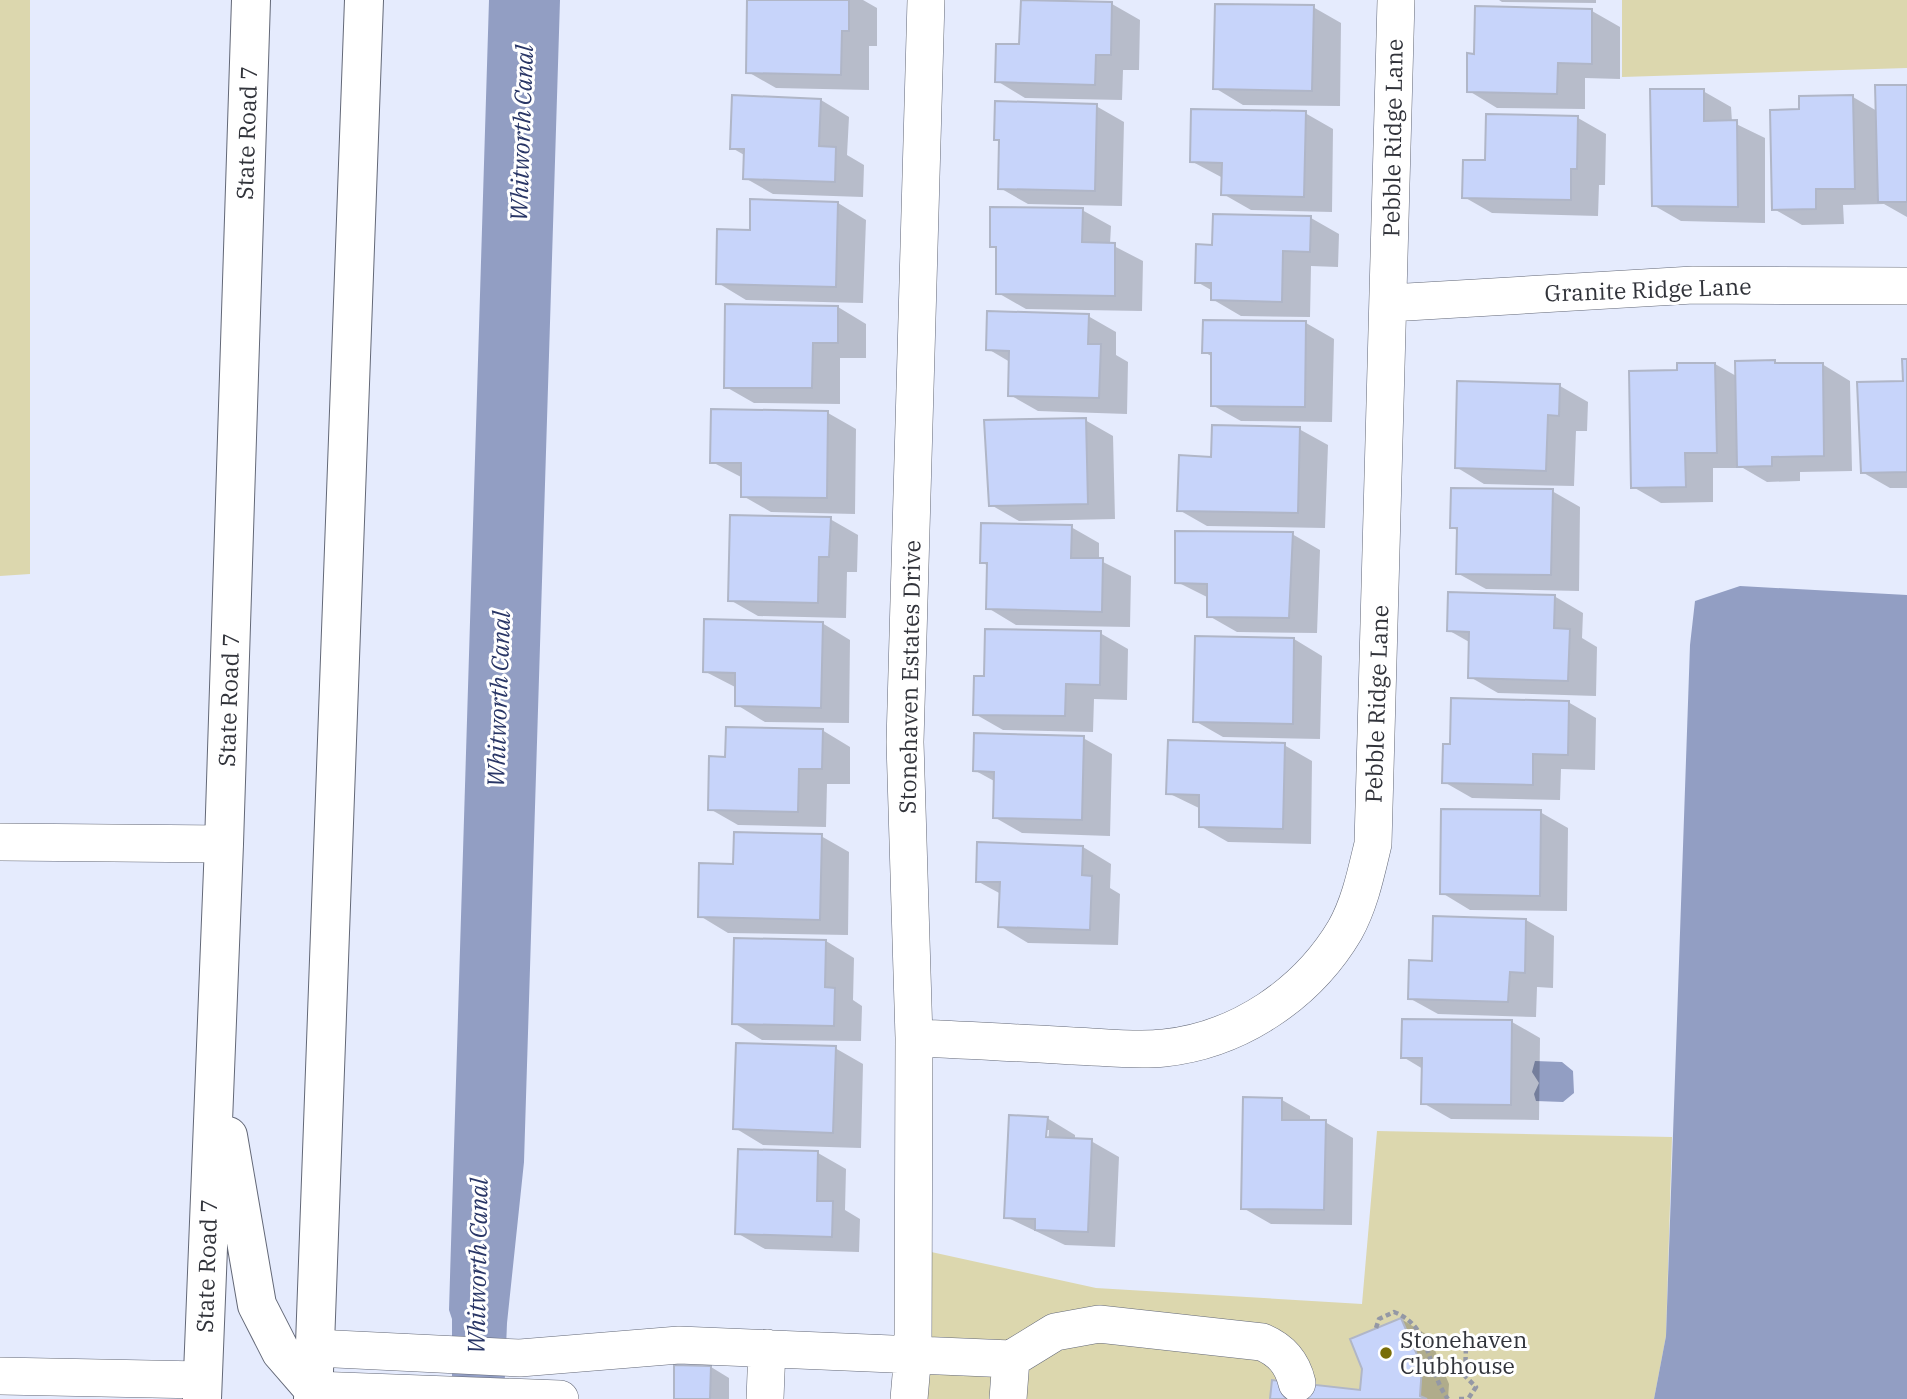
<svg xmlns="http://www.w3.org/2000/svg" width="1907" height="1399" viewBox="0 0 1907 1399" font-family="'IBM Plex Serif',serif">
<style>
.green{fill:#dcd7ae}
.water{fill:#929ec3}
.shadow{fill:#0003;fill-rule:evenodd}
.building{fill:#c7d4fa;stroke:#b0b6c7;stroke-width:2}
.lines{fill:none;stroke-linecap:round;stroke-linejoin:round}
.minor-casing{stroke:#636877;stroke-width:38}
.major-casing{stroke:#636877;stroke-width:40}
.path{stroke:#9498a5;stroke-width:4.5;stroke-dasharray:5 3.5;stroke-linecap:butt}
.minor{stroke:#fff;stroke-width:37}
.major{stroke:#fff;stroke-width:38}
.poi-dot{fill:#796d07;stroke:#fff;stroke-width:2.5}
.labels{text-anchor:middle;stroke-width:6;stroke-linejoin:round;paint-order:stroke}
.street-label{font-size:23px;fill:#31333a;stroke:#fff}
.poi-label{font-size:23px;fill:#31333a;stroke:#fff;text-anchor:start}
.water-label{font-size:24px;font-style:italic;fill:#293666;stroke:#fff}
</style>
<rect width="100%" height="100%" fill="#e5ebfd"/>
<path class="green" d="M0 0H30V574L0 576Z
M1622 0H1907V68L1622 77Z
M1377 1131 1672 1137 1666 1336 1654 1399H909L913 1248 1096 1288 1362 1304Z"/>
<path class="water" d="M489 0H560L524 1162 507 1323 504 1399H452V1319L449 1310Z
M1740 586 1907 595V1399H1654L1666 1336 1690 645 1695 601Z
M1535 1061 1562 1062 1573 1071 1574 1093 1563 1102 1536 1101 1534 1094 1539 1083 1532 1072Z"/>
<path class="shadow" d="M749 0H863L877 8V46H869V90L776 88 748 72Z
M1499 0H1596V3L1502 2Z
M1112 4 1140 20 1139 70H1123L1122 100 1025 98 997 81 1021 46Z
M1313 7 1341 23 1340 106 1243 105 1215 88Z
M1592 11 1620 27V79L1585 78V109L1497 108 1469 91 1476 55Z
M1907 86V217L1884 204 1843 205 1844 224 1802 225 1774 209 1801 111 1853 97 1877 111Z
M1703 91 1731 107 1732 122 1765 138V223L1681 221 1653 205Z
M821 100 849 117 847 155 864 165 863 197 773 194 745 178 746 156 732 148Z
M1096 106 1124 122 1122 206 1028 204 1000 188 1001 143 995 139Z
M1305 113 1333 129 1332 212 1251 210 1223 194V178L1191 161Z
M1578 118 1606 134 1605 185H1599L1598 216 1492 213 1464 197 1487 162Z
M838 203 866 220 863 303 746 300 718 283 751 232Z
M1082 210 1111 226 1110 244 1143 261 1142 311 1026 309 998 293V250L992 246Z
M1311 218 1339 234 1338 267 1311 266 1310 317 1241 316 1212 299 1213 291 1197 282 1213 247Z
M838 307 866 324V358H840V404L754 403 726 387Z
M1088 316 1116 332V355L1128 362 1127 414 1038 411 1010 395V362L988 349Z
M1306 323 1334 339 1332 422 1241 421 1212 405 1213 357 1204 352Z
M1907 361V488H1890L1862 472 1905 383Z
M1774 362 1779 365 1822 364 1850 381 1852 471 1800 472V481L1767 482 1743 468H1713V502L1661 503 1633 487 1679 371 1715 364 1738 377Z
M1560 386 1588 402 1587 431H1576L1574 486 1484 484 1456 467Z
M828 413 856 429 855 514 771 512 743 496V478L712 462Z
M1085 420 1113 436 1115 519 1019 521 991 505Z
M1299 429 1328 445 1325 528 1207 526 1179 510 1213 458Z
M1552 491 1580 507 1579 591 1486 589 1457 573 1458 531 1452 527Z
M830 519 858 535 857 572H847L846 618 758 616 730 600Z
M1071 527 1099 543V560L1131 576 1130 627 1016 625 988 608V566L982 562Z
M1292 534 1320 550 1317 633 1237 632 1209 616V598L1177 582Z
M1554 596 1583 613 1582 638 1597 647 1596 696 1498 693 1470 677 1471 643 1448 630Z
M822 623 850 640 849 723 765 722 737 705V688L704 671Z
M1100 633 1128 649 1127 700 1094 699 1093 732 1003 730 975 714 986 678Z
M1294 639 1322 656 1320 739 1223 737 1195 721Z
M1568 702 1596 718 1595 770 1561 769 1560 800 1472 798 1444 782 1452 746Z
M822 730 850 747V784H827L826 827 738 825 710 809 727 759Z
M1083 738 1112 754 1110 836 1022 833 994 817 996 782 974 770Z
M1284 745 1312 761 1311 844 1228 842 1200 826 1201 809 1168 793Z
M1540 812 1568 828 1567 911 1470 910 1442 893Z
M821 836 849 852 848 935 728 933 700 916 735 866Z
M1083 847 1111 864 1110 888 1120 894 1118 945 1028 943 1000 926 1001 894 977 881Z
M1526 920 1554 936 1553 988 1537 987 1536 1017 1438 1014 1409 998 1434 963Z
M826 941 854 958 853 1000 862 1006 861 1041 762 1040 734 1023Z
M1512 1022 1540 1038 1539 1120 1451 1119 1423 1103V1069L1403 1057Z
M835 1048 863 1064 861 1148 763 1145 735 1128Z
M1282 1100 1310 1116V1122H1325L1353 1138 1352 1225 1271 1224 1243 1208Z
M1047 1118 1075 1135V1140L1091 1141 1119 1157 1115 1247 1065 1245 1006 1217ZM1045 1130H1049L1048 1146H1044Z
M818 1153 846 1169 845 1210 860 1219 859 1252 765 1249 737 1233Z
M1401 1319 1429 1336 1449 1384 1448 1399H1272L1361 1392Z
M711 1367 729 1378V1399H675Z"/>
<path class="building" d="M747 0H849V31H842L841 75 746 73Z
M1021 0 1112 2 1111 55H1096L1095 85 995 82 996 44H1019Z
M1215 4 1314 5 1312 91 1213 89Z
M1475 6 1592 9V64L1558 63 1557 94 1467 92V53L1474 54Z
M1875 85H1907V202H1878Z
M1650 89H1704V121L1737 120 1738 207 1652 206Z
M732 95 821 99 819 146 836 147 835 182 743 179 744 149H730Z
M1853 95 1855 189H1816V209L1772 210 1770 110 1799 109V96Z
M995 101 1097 104 1095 191 998 189 999 140H994Z
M1191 109 1306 111 1304 197 1221 195 1222 163 1190 162Z
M1486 114 1578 116 1577 169H1571V200L1462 198 1463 160H1485Z
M750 199 838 202 836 287 716 284 717 229 750 230Z
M990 207 1083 208 1082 242 1115 243V296L996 294V247H990Z
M1213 214 1311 216 1310 252 1283 251 1282 302 1211 300V283H1195L1196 244 1212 245Z
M725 304 838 306V343H813L812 388H724Z
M987 311 1089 314 1088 344H1101L1099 398 1008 396 1009 351 986 350Z
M1203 320 1306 321 1305 407 1211 406V353H1202Z
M1902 359H1907V472L1861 473 1857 382 1903 381Z
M1775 360V363H1823L1824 456 1772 457V466L1737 467 1735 361Z
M1677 363H1715L1717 453H1685L1686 487 1631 488 1629 371 1677 370Z
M1457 381 1560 384 1559 416 1548 415 1546 471 1455 468Z
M711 409 828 411 827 498 741 497V463H710Z
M1086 418 1088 504 989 506 984 420Z
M1212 425 1300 427 1298 513 1177 511 1179 455 1211 457Z
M1451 488 1553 489 1551 575 1456 574 1457 528H1450Z
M730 515 831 517 829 557H819L818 603 728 601Z
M981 523 1072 525 1071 558H1103L1102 612 986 609 987 563H980Z
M1175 531 1293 532 1289 618 1207 617V584L1175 583Z
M1448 592 1555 595 1554 628 1570 629 1568 681 1468 678 1469 632 1447 631Z
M704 619 823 622 821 708 735 706V673L703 672Z
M985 629 1101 631 1100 685 1066 684 1065 716 973 715 974 676H984Z
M1195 636 1294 638 1293 724 1193 722Z
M1451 698 1569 701 1568 755 1533 754V785L1442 783 1443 744H1450Z
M726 727 823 729 822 769H799L798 812 708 810 709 756 725 757Z
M974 733 1084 736 1082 820 993 818 994 772 973 771Z
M1168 740 1285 743 1283 829 1199 827V795L1166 794Z
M1441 809 1541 810 1540 896 1440 894Z
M734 832 822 834 820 920 698 917 699 863 733 864Z
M977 842 1083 846 1082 875 1092 876 1090 930 998 927 1000 882H976Z
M1433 916 1526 919 1525 973 1510 972 1508 1002 1408 999 1409 960 1432 961Z
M734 938 826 940 825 987 835 988 834 1026 732 1024Z
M1402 1019 1512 1020 1511 1105 1421 1104 1422 1058H1401Z
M736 1043 836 1046 833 1133 733 1129Z
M1243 1097 1282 1098V1120H1326L1324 1210 1241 1209Z
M1009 1115 1048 1117 1046 1137 1092 1139 1088 1232 1035 1230V1219L1004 1218Z
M738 1149 818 1151 817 1201H833L832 1237 735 1234Z
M1401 1318 1422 1366 1420 1396 1427 1399H1270L1272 1380 1360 1390 1362 1369 1350 1339Z
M674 1365 711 1366 710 1399H674Z"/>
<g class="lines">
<defs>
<path id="minor" d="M1390 303 1693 285 1907 286
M0 842 224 844
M914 1038C967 1040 1020 1043 1074 1046 1103 1047 1135 1051 1164 1048 1239 1040 1307 994 1345 930 1360 903 1366 873 1373 844L1396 0
M315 1348 520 1358 679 1345 1011 1359 1055 1332 1099 1324 1262 1342C1281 1350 1292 1362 1297 1383
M0 1376 202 1380
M314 1390 560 1399
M765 1399 767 1348
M909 1399 913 1353 914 1038 905 742 926 0
M1008 1399 1011 1359"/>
<path id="major" d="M228 1136 257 1305 281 1352 314 1390
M202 1399 224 844 251 0
M313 1399 364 0"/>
</defs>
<use href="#minor" class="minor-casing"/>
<use href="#major" class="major-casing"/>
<path class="path" d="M1376 1328 1379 1319 1394 1312C1433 1327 1426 1370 1448 1399
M1426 1345 1466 1346 1465 1376 1476 1387 1468 1399
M1459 1399H1464"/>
<use href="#minor" class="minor"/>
<use href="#major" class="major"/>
</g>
<circle class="poi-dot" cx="1386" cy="1353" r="7"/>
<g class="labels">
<g class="street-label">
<text transform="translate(247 133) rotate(-88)" y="8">State Road 7</text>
<text transform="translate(1393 138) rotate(-89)" y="8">Pebble Ridge Lane</text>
<text transform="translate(1648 290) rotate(-2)" y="8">Granite Ridge Lane</text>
<text transform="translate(910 677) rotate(-89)" y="8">Stonehaven Estates Drive</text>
<text transform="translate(229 700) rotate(-88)" y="8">State Road 7</text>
<text transform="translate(1377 704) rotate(-88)" y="8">Pebble Ridge Lane</text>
<text transform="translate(207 1266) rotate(-88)" y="8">State Road 7</text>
</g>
<g class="poi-label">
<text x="1400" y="1348">Stonehaven<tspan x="1400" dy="26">Clubhouse</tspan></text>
</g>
<g class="water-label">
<text transform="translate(522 133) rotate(-88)" y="8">Whitworth Canal</text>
<text transform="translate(499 699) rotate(-88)" y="8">Whitworth Canal</text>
<text transform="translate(478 1266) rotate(-89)" y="8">Whitworth Canal</text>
</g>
</g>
</svg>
